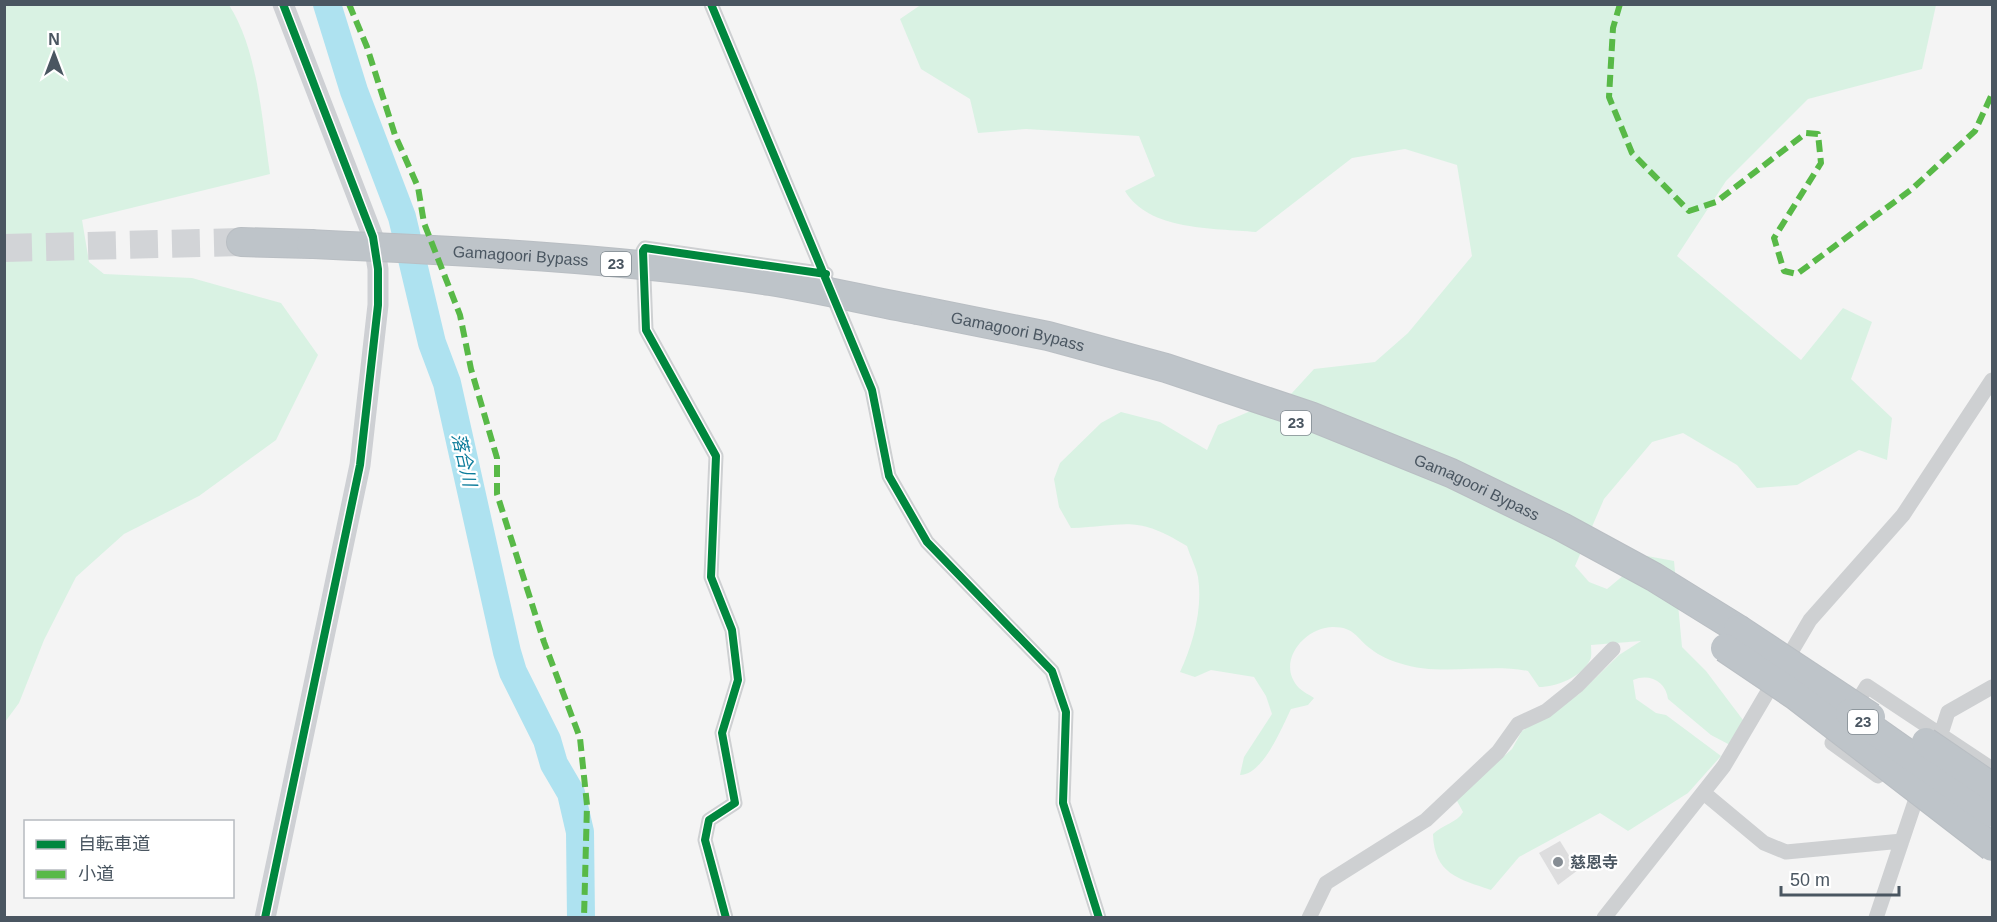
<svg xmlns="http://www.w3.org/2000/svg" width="1997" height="922" viewBox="0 0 1997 922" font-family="Helvetica,'Noto Sans JP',sans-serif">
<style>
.green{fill:#d9f2e3}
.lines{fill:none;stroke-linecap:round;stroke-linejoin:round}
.river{stroke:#aee2f0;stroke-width:28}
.building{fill:#ddddde}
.highway-tunnel{stroke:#d2d4d7;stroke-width:28;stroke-dasharray:28 14;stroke-linecap:butt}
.highway-casing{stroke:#b9bec3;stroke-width:30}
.street{stroke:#ced0d2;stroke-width:15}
.secondary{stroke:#ced0d4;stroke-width:21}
.highway{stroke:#bec4c9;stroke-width:28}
.highway-bridge-casing{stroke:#b9bec3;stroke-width:30;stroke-linecap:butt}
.highway-bridge{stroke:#bec4c9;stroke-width:28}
.quiet{stroke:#58b947;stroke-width:6;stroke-dasharray:12 6;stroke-linecap:butt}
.cycleway-casing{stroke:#fff;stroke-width:11}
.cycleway{stroke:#00873e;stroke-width:8}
.poi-dot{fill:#868d94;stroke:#fff;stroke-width:2}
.labels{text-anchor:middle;stroke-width:4.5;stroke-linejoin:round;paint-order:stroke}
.shield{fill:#fff;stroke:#808990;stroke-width:1.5}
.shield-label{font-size:15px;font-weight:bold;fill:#4a5661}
.street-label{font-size:16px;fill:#4a5661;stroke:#fff}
.poi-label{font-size:16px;font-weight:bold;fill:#4a5661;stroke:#fff;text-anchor:start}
.water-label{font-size:18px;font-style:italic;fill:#0c7c9b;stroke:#fff}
</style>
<rect width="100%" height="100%" fill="#f4f4f4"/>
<path class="green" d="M5 4 229 5C258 50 262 120 270 174L82 220 89 262 104 274 192 278 281 303 318 355 276 440 199 496 124 534 76 577 44 640 19 703 5 722Z
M922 4 1936 5 1922 69 1808 99 1726 181 1677 256 1801 360 1843 308 1872 322 1851 379 1892 418 1887 460 1859 450 1797 485 1757 488 1737 465 1683 433 1652 442 1604 499 1575 566 1589 582 1607 589 1647 556 1674 561 1682 647 1706 671 1743 720 1730 745 1711 735 1668 699C1666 681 1649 673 1633 680L1636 699 1656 713 1666 715 1721 756 1688 793 1628 831 1600 813 1519 857 1491 890C1459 879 1434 874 1433 834 1442 825 1458 822 1463 812L1456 799 1512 749 1522 731 1579 694 1619 655 1641 641 1591 645C1591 650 1592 656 1590 660 1582 677 1556 687 1539 687L1528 671C1486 663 1440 677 1399 663 1391 661 1378 655 1371 649 1356 638 1355 627 1333 627 1304 627 1275 663 1299 688 1303 692 1310 695 1314 698L1308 705 1291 709C1282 727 1263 775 1240 775L1244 757 1272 714 1266 696 1254 677 1211 670 1195 677 1180 672C1193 644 1203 609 1198 577 1196 567 1190 556 1187 546 1135 514 1127 526 1071 528L1059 507 1054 479 1060 463 1101 423 1121 412 1160 422 1207 450 1218 425 1292 393 1314 369 1375 362 1408 333 1472 256 1457 165 1405 149 1352 158 1256 232C1213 228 1149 231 1125 191L1155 176 1139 136 1026 129 978 133 970 99 921 69 900 19Z"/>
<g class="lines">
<path class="river" d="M327 4 354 91 402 217 432 343 447 383 507 652 513 672 547 740 554 764 571 793 580 832 581 918"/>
</g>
<path class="building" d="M1560 841 1578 870 1558 885 1539 853Z"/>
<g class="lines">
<path class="highway-tunnel" d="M4 248 241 242"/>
<defs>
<g id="highway">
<path d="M241 242 311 244"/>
<path id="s1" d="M918 310 1048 336 1166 368 1310 416 1451 473 1562 527 1654 577 1738 629"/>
</g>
</defs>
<use href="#highway" class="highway-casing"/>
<path class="street" d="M711 4 872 390 889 476 927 542 1052 671 1066 712 1063 803 1099 918
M1939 740 1948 712 1992 687
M1878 776 1832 743 1867 686 1992 769
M1704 793 1764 843 1786 852 1902 841
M726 918 705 840 709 820 735 803 722 733 738 680 732 630 711 577 716 456 646 330 643 251 645 248 826 274
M1309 918 1326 883 1426 820 1498 752 1518 724 1546 711 1577 686 1613 649
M1604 918 1724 766 1810 620 1903 515 1992 380
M1876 918 1920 787"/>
<path class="secondary" d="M265 918 360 465 378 305V269L373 237 283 4"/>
<use href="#highway" class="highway"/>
<defs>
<g id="highway-bridge">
<path id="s2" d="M311 244C464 251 619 258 770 281 820 289 869 301 918 310"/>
<path d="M1738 629 1871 717"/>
<path d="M1725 648 1796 696 1992 847"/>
<path d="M1850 713 1992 813"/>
<path d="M1926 742 1992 787"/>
</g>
</defs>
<use href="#highway-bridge" class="highway-bridge-casing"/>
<use href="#highway-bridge" class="highway-bridge"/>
<path class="quiet" d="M349 4 367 47 395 135 418 187 424 223 460 315 471 369 497 458V494L544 642 580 738 587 805 584 918
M1620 4 1613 28 1609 97 1632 153 1689 211 1716 202 1806 133 1818 134 1821 163 1774 238 1784 271 1797 274 1912 189 1975 131 1992 94"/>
<defs>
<path id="cycleway" d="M711 4 872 390 889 476 927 542 1052 671 1066 712 1063 803 1099 918
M265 918 360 465 378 305V269L373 237 283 4
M726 918 705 840 709 820 735 803 722 733 738 680 732 630 711 577 716 456 646 330 643 251 645 248 826 274"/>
</defs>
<use href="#cycleway" class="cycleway-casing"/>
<use href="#cycleway" class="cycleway"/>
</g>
<circle class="poi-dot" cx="1558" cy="862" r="6"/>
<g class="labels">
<g class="shield">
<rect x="601" y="252" width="30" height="24" rx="4.5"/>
<rect x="1281" y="411" width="30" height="24" rx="4.5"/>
<rect x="1848" y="710" width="30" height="24" rx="4.5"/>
</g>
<g class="shield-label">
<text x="616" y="269">23</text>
<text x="1296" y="428">23</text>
<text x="1863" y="727">23</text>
</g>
<g class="street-label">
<text dy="6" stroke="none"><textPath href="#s2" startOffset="210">Gamagoori Bypass</textPath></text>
<text dy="6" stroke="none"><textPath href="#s1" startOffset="102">Gamagoori Bypass</textPath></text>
<text dy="6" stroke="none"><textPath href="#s1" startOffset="588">Gamagoori Bypass</textPath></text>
</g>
<g class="poi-label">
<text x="1570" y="868">慈恩寺</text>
</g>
<g class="water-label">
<text transform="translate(464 460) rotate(77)" y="6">落合川</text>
</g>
</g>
<rect width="1997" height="922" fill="none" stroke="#4a5661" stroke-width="12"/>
<rect x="24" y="820" width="210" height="78" fill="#ffffff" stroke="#b7bbc0" stroke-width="1.5"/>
<rect x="36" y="840" width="30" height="9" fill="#00873e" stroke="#b7bbc0" stroke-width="1.5"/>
<text x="78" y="850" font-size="18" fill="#4a5661">自転車道</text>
<rect x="36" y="870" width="30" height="9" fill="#58b947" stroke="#b7bbc0" stroke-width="1.5"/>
<text x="78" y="880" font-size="18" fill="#4a5661">小道</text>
<g transform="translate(54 54)" stroke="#ffffff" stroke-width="4.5" paint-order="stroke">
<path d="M0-4.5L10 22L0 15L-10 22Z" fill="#4a5661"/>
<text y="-9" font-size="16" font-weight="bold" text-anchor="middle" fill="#4a5661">N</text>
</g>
<path d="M1781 886v9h118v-9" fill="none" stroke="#4a5661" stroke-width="3"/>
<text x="1790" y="886" font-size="18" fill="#4a5661" stroke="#ffffff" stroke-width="4.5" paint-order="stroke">50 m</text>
</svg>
